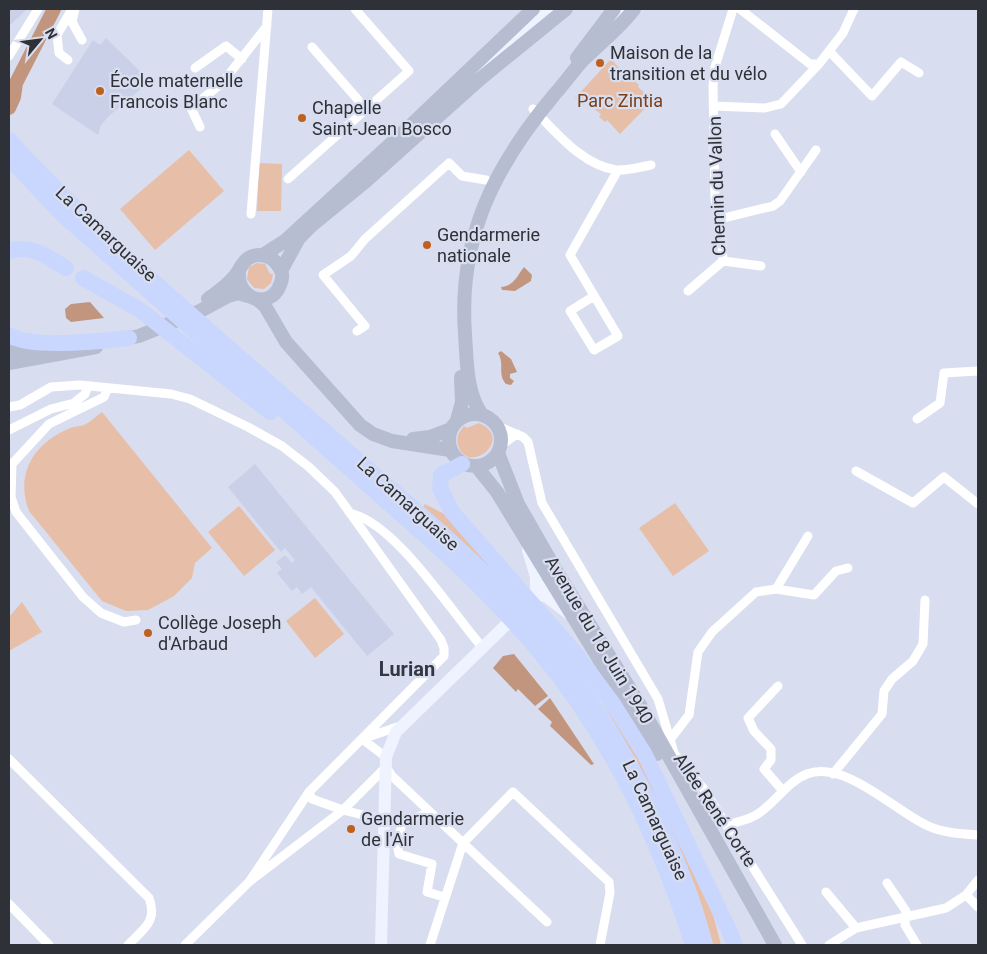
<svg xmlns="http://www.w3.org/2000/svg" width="987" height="954" viewBox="0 0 987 954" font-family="Roboto,sans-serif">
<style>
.built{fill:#c9d0e8}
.green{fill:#e7bea8}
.water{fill:#c2967e}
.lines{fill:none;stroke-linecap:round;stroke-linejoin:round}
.river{stroke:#c2967e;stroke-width:14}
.street{stroke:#fff;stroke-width:9}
.secondary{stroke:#eff3ff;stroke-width:12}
.primary{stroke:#b7bdd1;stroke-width:14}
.highway{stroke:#c9d6fe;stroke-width:16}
.poi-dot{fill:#c0601e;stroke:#d8deef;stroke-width:2}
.labels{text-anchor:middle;stroke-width:4.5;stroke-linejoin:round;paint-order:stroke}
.poi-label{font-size:18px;fill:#2f3138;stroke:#d8deef;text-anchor:start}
.park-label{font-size:18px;fill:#7a401c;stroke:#d8deef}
.street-label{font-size:18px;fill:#2f3138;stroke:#d8deef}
.quarter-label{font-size:20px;font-weight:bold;fill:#333744;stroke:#d8deef}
</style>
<rect width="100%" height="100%" fill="#d8deef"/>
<path class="built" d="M9 9H27L9 26Z
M106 38 150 81 109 116 101 125 98 135 52 104 93 40 100 45Z
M255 464 394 634 367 656 311 587 302 594 297 587 292 591 277 573 282 569 276 562 285 555 292 563 295 560 285 548 281 552 228 487Z"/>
<path class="green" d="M611 59 632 82 634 80 639 85 638 87 653 100 620 134 607 120 605 122 599 117 601 114 586 103 584 105 575 98Z
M189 150 224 191 155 250 120 209Z
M259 163 282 164 281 211H257Z
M257 263 265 264 270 274H273L271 283 264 289 254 288 247 279 249 267Z
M102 412 212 548 195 563 192 578 174 596 148 610 126 611 102 601 29 511C15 475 33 444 68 429 73 426 81 427 86 424 92 421 97 415 102 412Z
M479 423C516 439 467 477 458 445 456 437 459 432 464 426L467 428Z
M675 503 709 551 673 576 639 528Z
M425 504 452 518 520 595 423 507Z
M239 506 275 550 244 576 208 532Z
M315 598 344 634 315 658 286 621Z
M22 602 42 632 9 651V617Z
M603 703 622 723 713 914 721 945H713C692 858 648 780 603 703Z"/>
<path class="water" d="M524 267 532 275 531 281 515 291 502 290 501 287C514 286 517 276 524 267Z
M90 302 104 318 71 322 66 318 65 309 71 304Z
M501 351 511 359 517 372 510 374V378L514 381 511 385 506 384C497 374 505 364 498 353Z
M514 654 548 696 535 706 518 689 516 692 493 668 503 656Z
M550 698 594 764 591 765 550 726 552 722 538 709Z"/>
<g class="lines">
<path class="river" d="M9 108 14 97 16 83 54 9"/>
<path class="street" d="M75 9 72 22 82 40
M740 9 810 64H819L843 33 854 9
M312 47 366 109
M829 51 872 96 901 62 919 73
M9 56 38 9
M68 60 59 53 57 35 72 9
M195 68 226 46 242 59
M713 106 765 108 781 104 819 64
M533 109C556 132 582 165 616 170 626 171 640 167 651 165
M200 127 191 108 222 83 267 26
M775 134 801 172
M288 179 409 71 355 9
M251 214 268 9
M719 219 773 206 780 201 816 150
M723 261 761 266
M688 291 723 261 721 226 715 200 713 86 715 67 733 9
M594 296 570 311 594 350 618 336 570 255 618 170
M357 331 365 326 323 275 351 256 365 239 449 163 462 176 486 180
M9 407 20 405 51 387 80 385 171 394 190 399 248 427 282 446 309 467 335 492 441 640 444 648V656L309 792 249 882
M917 419 940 403 944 373 978 371
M497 426 523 437 528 442 542 503 658 699 674 753 703 788 802 945
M9 430 51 409 74 403 85 394 88 386
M500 446 517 434
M12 464 11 497 16 512 83 597 101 613 124 622 136 620
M12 464 49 424 104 397 108 388
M856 471 913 503 944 477 978 504
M353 514C398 527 450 610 482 647
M776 589 814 595 836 571 848 568
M778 686 748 718 754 731 771 749V760L764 769 783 791
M670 737H672L689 715 698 652 712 632 756 592 776 589 808 536
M365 738 400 726
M362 739 386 757
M9 759 149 898C158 922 143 929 128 945
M833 774 882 714 884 691 892 679 913 661 923 644 925 600
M309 792 312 799 343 810 383 820
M429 812 402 824 397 844 399 854 432 864 427 892 444 897
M727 825C736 822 748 820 756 815 775 804 786 782 807 774 845 760 894 810 926 825 942 833 961 834 978 835
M887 883 906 911 905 925 917 945
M826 892 856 928
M966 895 978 907
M9 904 49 945
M547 922 463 843 513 792 609 882 610 893 600 945
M185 945 249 882 343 810 386 767 392 776 463 843 430 945
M829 945 856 928 946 908 966 895 978 880"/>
<path class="secondary" d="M610 26 623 9
M468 79 550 9
M528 550 536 577V593
M536 593 547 597 569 614
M381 945 386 757 396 732 558 574"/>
<path class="primary" d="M577 58 614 9
M263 255 285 241 407 129 533 9
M281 271 299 238 312 225 366 181 480 79 566 9
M208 299C216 293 225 287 232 279 238 274 240 266 246 260 256 251 273 255 279 267 283 272 283 279 280 285 270 311 236 299 239 272
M257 299 265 306 286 342 360 425 373 434 392 441 450 450
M119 340 139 336 200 311 228 296 238 293 248 296
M9 349 43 353
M9 363 96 347
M449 440a26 26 0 1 1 52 0a26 26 0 1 1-52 0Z
M482 415C466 392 467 362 465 334 458 238 494 167 554 95 564 84 573 71 583 60 600 43 620 28 634 9
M457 420 462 402 461 377
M413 439 430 437 451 429
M498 453 518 504 558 574 640 705 775 945
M477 467 497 492 657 754"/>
<path class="highway" d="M9 140C118 258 248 363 369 470 415 510 464 550 505 595 597 693 669 815 705 945
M9 158 62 214 97 245 436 545C472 578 507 613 539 651 611 737 659 839 693 945
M9 251C32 244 47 257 66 268
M83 278 140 310 270 412
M9 335C30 349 103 341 129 338
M462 464 441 475 440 488 452 512 576 654 613 704 645 755 727 926 735 945"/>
</g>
<g class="poi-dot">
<circle cx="600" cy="63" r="5"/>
<circle cx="100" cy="91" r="5"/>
<circle cx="302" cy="118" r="5"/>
<circle cx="427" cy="245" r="5"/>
<circle cx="148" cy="633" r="5"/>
<circle cx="351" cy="829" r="5"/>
</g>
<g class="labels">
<g class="poi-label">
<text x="610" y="59">Maison de la<tspan x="610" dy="21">transition et du vélo</tspan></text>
<text x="110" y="87">École maternelle<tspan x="110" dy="21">Francois Blanc</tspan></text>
<text x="312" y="114">Chapelle<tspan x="312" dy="21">Saint-Jean Bosco</tspan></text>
<text x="437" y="241">Gendarmerie<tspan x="437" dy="21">nationale</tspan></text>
<text x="158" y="629">Collège Joseph<tspan x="158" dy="21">d'Arbaud</tspan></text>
<text x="361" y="825">Gendarmerie<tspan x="361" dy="21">de l'Air</tspan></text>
</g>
<g class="park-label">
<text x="620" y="107">Parc Zintia</text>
</g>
<g class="street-label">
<text transform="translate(717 186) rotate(-92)" y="6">Chemin du Vallon</text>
<text transform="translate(106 234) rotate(43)" y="6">La Camarguaise</text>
<text transform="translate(408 504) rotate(42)" y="6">La Camarguaise</text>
<text transform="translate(599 640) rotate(59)" y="6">Avenue du 18 Juin 1940</text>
<text transform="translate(715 810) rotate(56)" y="6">Allée René Corte</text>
<text transform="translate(655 820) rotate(65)" y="6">La Camarguaise</text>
</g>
<g class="quarter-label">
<text x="407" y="676">Lurian</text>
</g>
</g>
<rect width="987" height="954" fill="none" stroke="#2f3138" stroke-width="20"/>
<g transform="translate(40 40) rotate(61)" stroke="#d8deef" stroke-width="4" paint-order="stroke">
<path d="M0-4L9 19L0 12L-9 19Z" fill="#2f3138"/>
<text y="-8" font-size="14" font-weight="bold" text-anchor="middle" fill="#2f3138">N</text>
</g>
</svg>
